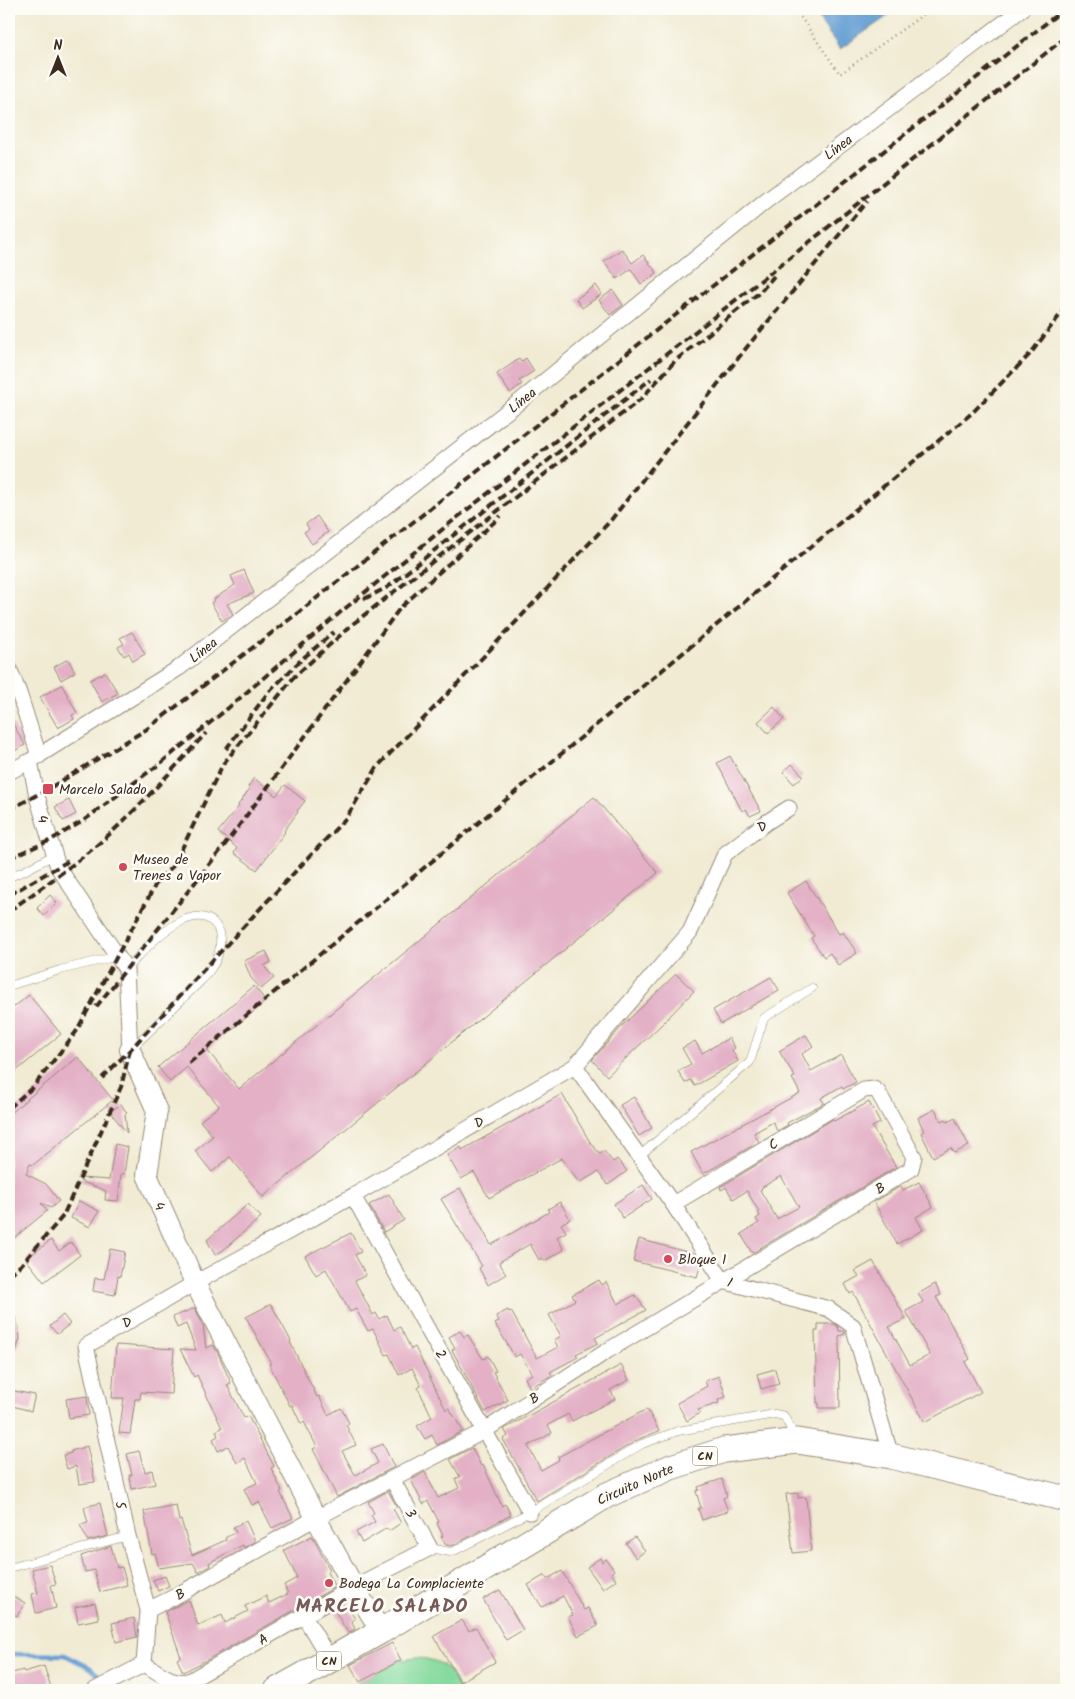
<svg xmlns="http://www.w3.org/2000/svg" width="1075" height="1699" viewBox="0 0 1075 1699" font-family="Kalam,sans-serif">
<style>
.green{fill:#85da9e;stroke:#60825e}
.water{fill:#649ed3;stroke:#506478}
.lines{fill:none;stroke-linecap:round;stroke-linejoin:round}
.stream{stroke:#649ed3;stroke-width:4.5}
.building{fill:#e3b0c6;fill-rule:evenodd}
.service-casing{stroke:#968a78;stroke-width:9}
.minor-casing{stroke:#968a78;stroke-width:17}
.tertiary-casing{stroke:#968a78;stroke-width:22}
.primary-casing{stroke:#968a78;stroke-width:27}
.path{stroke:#968a78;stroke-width:2.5;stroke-dasharray:1 4;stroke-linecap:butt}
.service{stroke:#fff;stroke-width:8}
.minor{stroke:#fff;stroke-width:15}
.tertiary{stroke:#fff;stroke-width:20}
.primary{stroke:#fff;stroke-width:25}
.rail{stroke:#3b2a1e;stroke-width:4;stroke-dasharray:8 4;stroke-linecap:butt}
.poi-dot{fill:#d1495b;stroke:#fdfcf7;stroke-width:2}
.labels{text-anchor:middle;stroke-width:5;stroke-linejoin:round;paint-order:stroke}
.shield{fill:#fdfcf7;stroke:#75695f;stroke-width:1}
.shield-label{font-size:12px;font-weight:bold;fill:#3b2a1e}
.street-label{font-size:14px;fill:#3b2a1e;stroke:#fdfcf7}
.poi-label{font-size:14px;fill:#3b2a1e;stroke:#fdfcf7;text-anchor:start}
.district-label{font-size:19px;font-weight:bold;letter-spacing:1px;fill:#765959;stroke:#fdfcf7}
</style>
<rect width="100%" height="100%" fill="#fdfcf7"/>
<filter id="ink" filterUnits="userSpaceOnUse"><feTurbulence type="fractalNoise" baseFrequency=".02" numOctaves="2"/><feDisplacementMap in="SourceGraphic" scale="10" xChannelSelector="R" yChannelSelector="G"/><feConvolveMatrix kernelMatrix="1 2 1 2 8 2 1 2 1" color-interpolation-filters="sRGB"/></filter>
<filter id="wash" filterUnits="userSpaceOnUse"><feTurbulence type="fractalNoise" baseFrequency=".0096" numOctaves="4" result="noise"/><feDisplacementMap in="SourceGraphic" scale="20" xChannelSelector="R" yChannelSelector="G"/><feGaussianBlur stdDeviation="1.12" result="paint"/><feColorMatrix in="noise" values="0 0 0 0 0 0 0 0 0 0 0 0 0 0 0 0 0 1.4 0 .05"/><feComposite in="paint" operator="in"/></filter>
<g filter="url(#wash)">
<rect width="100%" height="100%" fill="#f1ebd3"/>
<path class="green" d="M416 1658C442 1659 449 1668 460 1690H345L401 1660Z"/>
<path class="water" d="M812 9H898L840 49Z"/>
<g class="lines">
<path class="stream" d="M9 1654 65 1655 91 1668 113 1690"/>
</g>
<g id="blocks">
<path class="building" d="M622 249 632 263 643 255 657 273 641 284 631 269 617 279 604 261Z
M596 285 602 294 582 308 576 299Z
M613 290 623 305 610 315 599 300Z
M526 358 534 371 519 381 522 384 510 393 497 374 519 359 521 362Z
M317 516 328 532 312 544 304 532 309 529 306 524Z
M244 570 254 593 227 604 233 614 222 621 211 603 215 600 214 599 235 585 231 576Z
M132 632 145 654 133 661 129 653 124 656 118 647 124 644 120 638Z
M68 659 75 672 61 680 54 667Z
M105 672 118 693 102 702 90 680Z
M62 685 77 713 72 715 74 719 58 728 40 697Z
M774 707 784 719 768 733 758 722Z
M9 717 25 745 9 754Z
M730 756 761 811 750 816 746 809 742 811 717 763Z
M792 764 803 776 794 784 783 772Z
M254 778 276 796 285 785 305 801 297 811 298 812 284 831 285 832 257 870 234 853 237 848 218 832 239 806 238 805 250 789 248 787Z
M594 797 658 873 263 1197 230 1157 212 1172 195 1151 213 1136 200 1121 219 1106 187 1067 170 1082 158 1067 254 986 266 1001 207 1050 239 1089Z
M69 800 76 814 63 821 55 807Z
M806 881 839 934 843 932 857 953 838 965 830 953 824 957 811 938 814 936 787 893Z
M50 895 57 903 44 916 37 908Z
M266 951 271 962 264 966 274 978 261 989 251 978 244 961Z
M676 974 694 991 662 1024 607 1076 592 1060 624 1024Z
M771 977 779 990 721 1024 713 1010Z
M29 995 61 1034 9 1077V1011Z
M806 1035 813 1046 802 1054 811 1071 841 1055 856 1082 843 1089 842 1086 821 1098 824 1103 787 1123 788 1125 777 1131 773 1122 754 1133 759 1142 703 1174 691 1152 800 1093 792 1078 795 1077 779 1051Z
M729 1038 735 1048 732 1050 738 1061 695 1086 691 1080 685 1083 678 1071 691 1064 682 1048 695 1041 702 1053Z
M78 1057 113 1100 33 1165 30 1164 26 1174 46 1184 59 1201 51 1208 41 1203 47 1211 9 1242V1114Z
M562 1094 590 1142 600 1154 604 1151 613 1162 617 1159 627 1171 608 1185 598 1172 579 1183 562 1158 489 1198 474 1172 461 1179 447 1155 461 1147 462 1150Z
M634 1097 652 1128 639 1136 620 1105Z
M869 1102 880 1123 872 1127 896 1167 752 1253 741 1234 759 1223 756 1219 760 1216 758 1212H759L747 1191 733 1199 726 1187 721 1190 720 1187 833 1119 834 1121ZM781 1176 799 1207 777 1219 760 1190 762 1189 761 1188Z
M121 1104 127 1113 125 1114 127 1133 110 1112Z
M935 1109 941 1121 946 1119 947 1122 955 1118 969 1146 954 1153 951 1148 933 1157 921 1133 924 1131 918 1118Z
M115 1144 128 1147 124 1174H121L118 1201 105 1200 106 1191 80 1181 81 1178 109 1180Z
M919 1182 933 1207 916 1217 923 1230 897 1244 874 1202 901 1186 903 1190Z
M643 1185 652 1199 623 1218 614 1204Z
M460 1188 491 1245 549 1212 548 1209 560 1202 570 1219 561 1224 566 1232 557 1237 564 1250 544 1261 542 1258 539 1260 530 1244 499 1262 506 1274 488 1285 479 1268 482 1266 441 1199Z
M389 1194 404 1220 384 1232 369 1205Z
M79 1201 99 1211 90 1227 71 1218Z
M248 1204 261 1217 222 1251 215 1255 207 1240Z
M351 1233 361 1252 355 1255 366 1275 355 1281 373 1315 376 1313 379 1319 387 1315 394 1330 400 1327 411 1349 415 1347 446 1410 449 1408 463 1431 437 1445 432 1435 425 1439 417 1426 432 1417 418 1388 421 1386 412 1368 399 1375 389 1354 386 1355 373 1329 368 1331 356 1309 350 1312 326 1269 316 1275 305 1256Z
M639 1239 694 1254 701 1264 697 1277 633 1261Z
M51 1240 59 1251 71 1242 80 1255 44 1282 26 1259Z
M110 1249 125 1252 120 1277 118 1276 115 1295 93 1291 95 1278 104 1279Z
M873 1261 906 1319 889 1327 910 1365 930 1355 906 1311 923 1302 918 1294 935 1284 941 1295 936 1297 970 1359 965 1362 981 1392 925 1422 853 1292 850 1294 845 1284 859 1276 855 1271Z
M599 1280 602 1285 606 1282 618 1304 635 1295 646 1310 595 1338 598 1343 576 1354 578 1357 550 1372 552 1375 530 1388 525 1378 532 1374 520 1354 515 1357 495 1324 499 1321 496 1316 508 1310 509 1312 511 1311 537 1358 558 1347 554 1340 561 1336 549 1315 575 1300 572 1295Z
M9 1303 19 1328 20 1339 11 1365H9Z
M271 1304 291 1341 290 1342 317 1397 319 1396 328 1415 341 1408 349 1423 346 1425 356 1445 342 1451 354 1473 356 1475 378 1463 371 1449 383 1444 394 1467 337 1497 313 1449 317 1447 304 1422 301 1424 292 1405 290 1406 269 1364 271 1363 246 1317Z
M195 1308 203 1325 206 1348 213 1345 217 1351 231 1383 227 1385 244 1418 248 1416 274 1466 271 1468 282 1491 280 1492 293 1518 272 1528 259 1502 252 1505 244 1489 257 1483 245 1458 237 1463 228 1446 218 1451 213 1439 218 1436 216 1431 222 1428 197 1375 194 1377 180 1349 196 1350 186 1324 177 1328 173 1317Z
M63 1315 70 1324 57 1334 50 1326Z
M818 1324H834L838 1327 839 1331H844L845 1334 839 1336 840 1408H819V1403H817L815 1331H818Z
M460 1331 464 1337 468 1335 483 1359 488 1356 496 1371 493 1372 508 1400 485 1412 452 1350 455 1348 449 1337Z
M116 1345 174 1349 171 1394 141 1392 140 1399H135L130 1434 119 1433 124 1398H112Z
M621 1365 629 1380 610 1390 615 1399 572 1421 568 1414 548 1425 552 1433 528 1446 541 1470 559 1460 558 1457 647 1409 659 1431 639 1439 537 1501 503 1439 508 1436 504 1429Z
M775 1369 779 1384 761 1389 757 1374Z
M719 1376 726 1397 718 1400 719 1403 698 1410 700 1413 687 1421 677 1403 707 1386 705 1381Z
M9 1390 35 1395 31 1411 9 1405Z
M87 1396 89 1415 69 1418 66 1399Z
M87 1446 95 1482 79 1484 76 1466 67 1469 63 1455 71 1453V1451Z
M472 1448 481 1466 483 1465 502 1506 505 1504 511 1515 452 1546 446 1545 441 1537 443 1536 437 1523 439 1522 428 1501 423 1504 411 1480 425 1472 438 1498 459 1488 455 1479 460 1477 450 1459Z
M139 1451 145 1472 152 1470 155 1484 132 1489 129 1475H132L127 1454Z
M722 1479 727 1496 723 1498 728 1511 702 1520 698 1508H701L696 1491 699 1490 698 1487Z
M388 1491 397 1507 393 1509 401 1523 389 1531 387 1528 362 1543 356 1532 375 1522 371 1515 374 1513 368 1502Z
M798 1493V1498L806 1497 811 1551 793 1553 786 1494Z
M100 1503 108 1536 88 1541 80 1525 88 1523 84 1507Z
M176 1505 179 1521 181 1520 192 1555 226 1540 225 1538 236 1532 233 1527 246 1521 255 1541 244 1548 243 1545 223 1555 209 1563 210 1566 198 1572 193 1563 159 1568 155 1553 152 1554 144 1511Z
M312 1536 330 1570 327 1572 335 1587 205 1661 183 1672 177 1659 181 1657 165 1612 189 1600 198 1626 222 1615 225 1623 248 1611 245 1606 266 1596 269 1603 288 1594 284 1585 297 1578 284 1550Z
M635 1537 645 1551 636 1558 626 1543Z
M111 1546 117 1568 122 1567 127 1585 100 1592 94 1570 85 1572 81 1556Z
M600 1558 602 1562 606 1559 614 1570 611 1573 616 1580 603 1589 587 1567Z
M50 1565 56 1584 51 1585 56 1608 36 1613 32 1594 38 1593 32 1569Z
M562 1571 584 1610 588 1608 598 1626 578 1636 568 1617 573 1615 563 1596 542 1607 528 1585 545 1575 547 1579Z
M165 1576 169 1586 158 1591 153 1580Z
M500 1590 523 1630 506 1640 483 1599Z
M13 1596 25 1603 17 1616 9 1611V1603Z
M95 1603 99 1619 78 1623 75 1607Z
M343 1604 344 1606 347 1605 355 1619 351 1621 355 1629 348 1633 334 1609Z
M134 1618 137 1637 116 1642 112 1623Z
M462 1620 469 1631 476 1627 495 1662 460 1682 434 1636Z
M392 1643 401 1660 360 1682 350 1665Z
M44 1666 52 1690H13L9 1674 23 1670 24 1672Z"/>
</g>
</g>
<g filter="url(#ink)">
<use href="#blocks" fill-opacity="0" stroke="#968a78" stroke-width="1"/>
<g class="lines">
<defs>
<path id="service" d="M9 877 24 871 54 855
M126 969C143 952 160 931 182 921 210 908 226 927 218 955 215 965 208 973 201 981L130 1050
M9 986 60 970 118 956
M638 1157 750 1062 764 1018 812 988
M430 1548 450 1552 454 1551 530 1512 642 1444 678 1431 775 1414 784 1416 795 1437
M9 1568 128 1536"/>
<path id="minor" d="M9 668 19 693 39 756
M30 761 37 796 58 867 126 969 130 1050
M9 772 30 761 179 668 519 402 766 201 1022 9
M575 1066 673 1204 723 1281 829 1309 853 1326 891 1456
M353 1196 530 1512
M148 1610 174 1597 316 1518 484 1431 607 1351 911 1169 914 1157 878 1092 874 1089 864 1090 673 1204
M304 1616 330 1660
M144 1664 148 1610 128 1536 86 1346 195 1283 353 1196 575 1066 690 932 725 854 767 822 789 808
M144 1664C159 1672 173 1686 191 1680L354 1587 430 1548 392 1479
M95 1690 144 1664"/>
<path id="tertiary" d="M130 1050 157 1111 147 1175 195 1283 316 1518 354 1587 381 1631"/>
<path id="primary" d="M277 1690 381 1631 607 1495 671 1467 724 1450 797 1441 891 1456 1066 1499"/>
</defs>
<use href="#service" class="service-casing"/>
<use href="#minor" class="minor-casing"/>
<use href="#tertiary" class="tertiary-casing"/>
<use href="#primary" class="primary-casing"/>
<path class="path" d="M795 9 840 74 931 9"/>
<use href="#service" class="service"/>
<use href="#minor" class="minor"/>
<use href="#tertiary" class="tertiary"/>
<use href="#primary" class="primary"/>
<path class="rail" d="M364 599 388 587 651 379
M226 749 267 694 302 659 334 632
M9 810 48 789 147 729 299 612 1064 9
M9 858 49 841 83 821 162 762 227 709 342 611 454 520 792 256 1066 37
M9 895 70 860
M9 911C41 888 73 866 103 840 140 807 172 770 206 733
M96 1007 224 846 400 608 501 516
M189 1063 972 413 1031 353 1066 307
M102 1078 130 1050 256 913 346 818 378 766 486 654 611 520 747 347 867 201
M9 1108 33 1087 76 1032 158 880 174 865 223 764 295 676 354 623 641 399 675 361 760 292 774 276
M9 1275 21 1265 63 1216 121 1087 130 1050"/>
</g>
</g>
<g class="poi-dot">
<rect x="42" y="783" width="12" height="12" rx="2.5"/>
<circle cx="123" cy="867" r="5"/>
<circle cx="668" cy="1259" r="5"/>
<circle cx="329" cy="1583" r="5"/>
</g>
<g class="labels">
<g class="shield">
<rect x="692.5" y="1446.5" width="25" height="19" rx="4"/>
<rect x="316.5" y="1651.5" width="25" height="19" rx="4"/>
</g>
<g class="shield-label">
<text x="705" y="1460">CN</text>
<text x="329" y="1665">CN</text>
</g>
<g class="street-label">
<text transform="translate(838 147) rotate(-37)" y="5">Línea</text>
<text transform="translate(522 400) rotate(-39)" y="5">Línea</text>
<text transform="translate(203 650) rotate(-38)" y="5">Línea</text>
<text transform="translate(43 819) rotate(75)" y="5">4</text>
<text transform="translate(762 826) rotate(-36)" y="5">D</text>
<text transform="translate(479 1122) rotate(-30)" y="5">D</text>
<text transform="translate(773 1144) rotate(-31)" y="5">C</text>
<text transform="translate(880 1188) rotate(-31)" y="5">B</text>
<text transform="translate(160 1206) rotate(66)" y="5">4</text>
<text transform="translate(730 1282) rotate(20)" y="5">1</text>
<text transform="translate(127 1322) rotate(-30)" y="5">D</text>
<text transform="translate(441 1354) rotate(61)" y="5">2</text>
<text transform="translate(534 1398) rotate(-33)" y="5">B</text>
<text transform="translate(635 1484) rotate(-24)" y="5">Circuito Norte</text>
<text transform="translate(121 1505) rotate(78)" y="5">5</text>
<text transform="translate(411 1513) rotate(62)" y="5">3</text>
<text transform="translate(180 1594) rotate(-29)" y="5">B</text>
<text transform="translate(263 1639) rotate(-30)" y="5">A</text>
</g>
<g class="poi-label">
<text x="59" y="794">Marcelo Salado</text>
<text x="133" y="864">Museo de<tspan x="133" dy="16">Trenes a Vapor</tspan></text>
<text x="678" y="1264">Bloque 1</text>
<text x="339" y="1588">Bodega La Complaciente</text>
</g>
<g class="district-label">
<text x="382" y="1612">MARCELO SALADO</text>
</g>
</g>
<rect width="1075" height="1699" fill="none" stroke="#fdfcf7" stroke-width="30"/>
<g transform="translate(58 58)" stroke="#fdfcf7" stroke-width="4" paint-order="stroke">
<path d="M0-4L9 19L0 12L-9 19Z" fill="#3b2a1e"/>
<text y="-8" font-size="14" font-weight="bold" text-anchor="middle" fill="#3b2a1e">N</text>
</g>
</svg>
